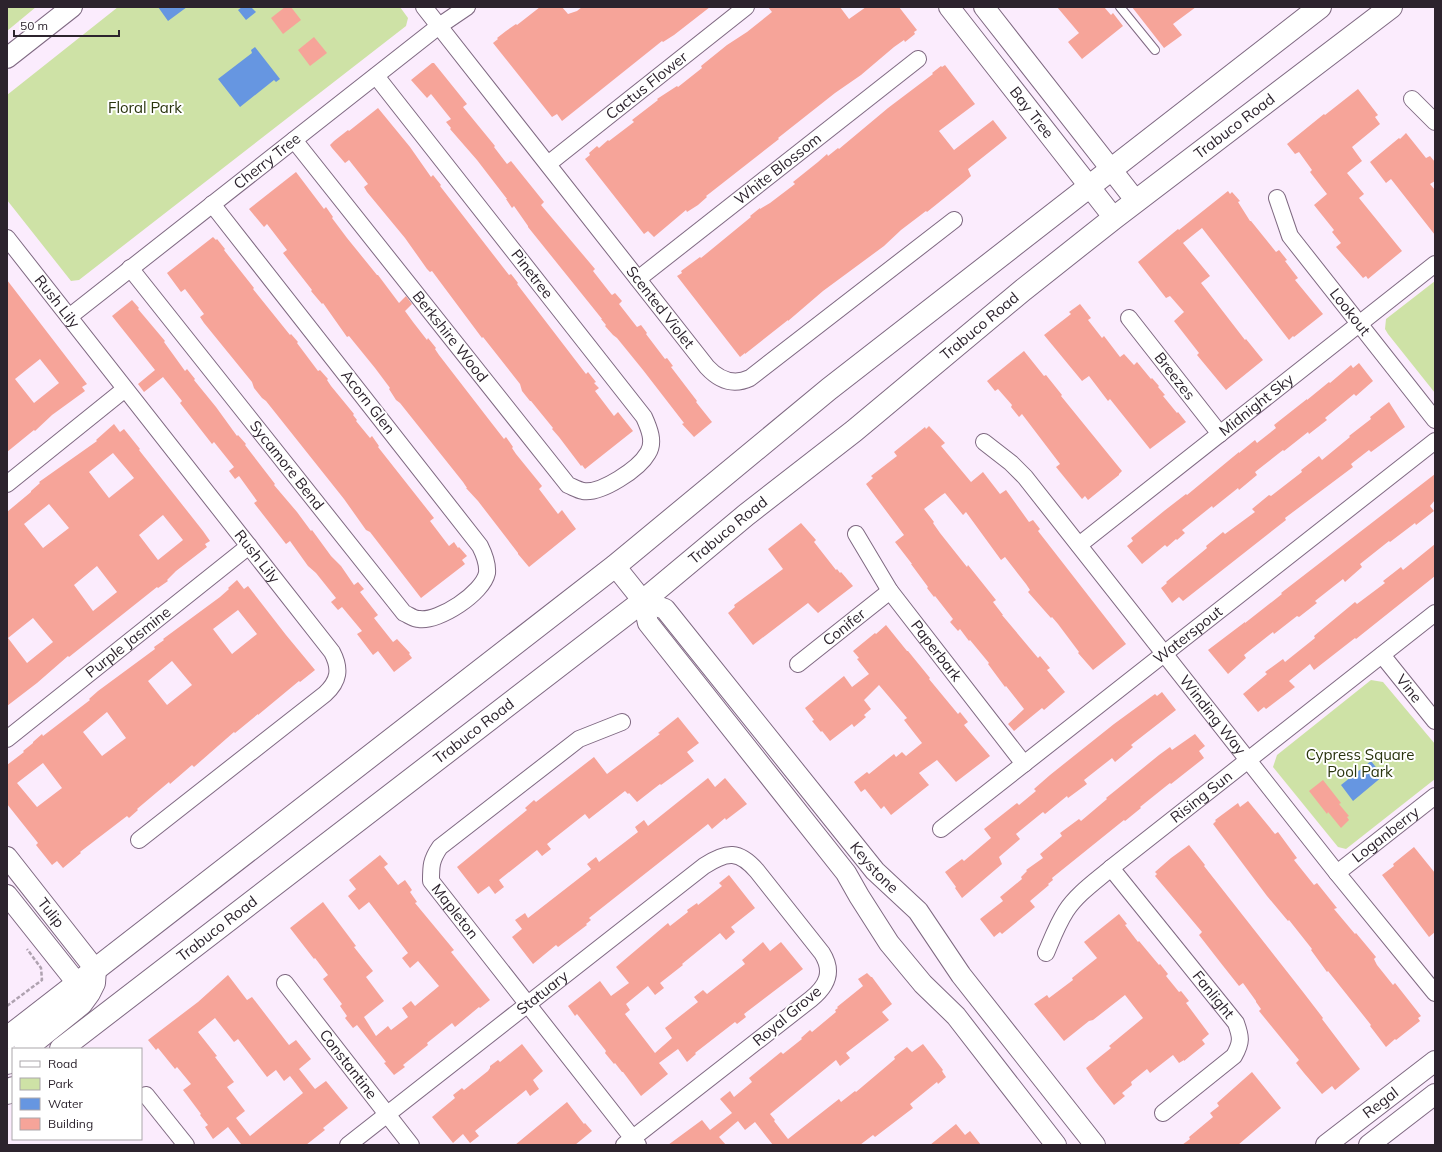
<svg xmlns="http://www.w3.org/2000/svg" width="1442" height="1152" viewBox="0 0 1442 1152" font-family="Mulish,sans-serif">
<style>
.green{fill:#cee2a6}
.water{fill:#6696e1}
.building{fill:#f6a499;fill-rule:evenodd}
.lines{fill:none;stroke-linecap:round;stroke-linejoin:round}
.service-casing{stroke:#7f6982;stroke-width:10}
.minor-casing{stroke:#7f6982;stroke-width:18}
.tertiary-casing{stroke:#7f6982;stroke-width:22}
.secondary-casing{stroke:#7f6982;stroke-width:24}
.path{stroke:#afa2b0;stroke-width:2.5;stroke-dasharray:4 2;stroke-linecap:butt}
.service{stroke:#fff;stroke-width:8}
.minor{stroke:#fff;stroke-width:16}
.tertiary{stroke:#fff;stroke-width:20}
.secondary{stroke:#fff;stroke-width:22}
.labels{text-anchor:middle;stroke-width:4;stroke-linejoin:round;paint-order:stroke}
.street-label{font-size:15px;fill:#2c232d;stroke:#fff}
.park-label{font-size:15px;fill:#29340d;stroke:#fff}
</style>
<rect width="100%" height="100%" fill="#fbecfd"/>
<path class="green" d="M7 7H36L7 31Z
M118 7H400L408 18 406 26 79 280 71 281 7 200V95Z
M1435 281V393L1388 334 1385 329 1386 319Z
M1371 680 1383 682 1435 744V779L1346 849 1338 847 1273 767 1277 755Z"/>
<path class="water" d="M158 7H187L168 21Z
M242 7H251L256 12 246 20 238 10Z
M255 47 280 79 276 82 274 80 240 107 218 79 252 53 251 50Z
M1371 761 1383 776 1353 801 1341 785Z"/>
<path class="building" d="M285 7H291L301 20 283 34 271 18Z
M540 7H562L568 14 577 11 582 7H710L674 35 663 42 662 41 562 121 557 114 552 117 493 43 498 39 497 38 506 31 516 24 517 25Z
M768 7H840L849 19 866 7H899L917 30 914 32 915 34 905 42 904 40 894 47 861 75 835 93 778 138 779 139 710 193 706 196 707 197 698 205 687 212 686 210 654 237 648 231 644 234 585 159 590 155 589 153 597 146 599 148 608 140 609 141 634 122 632 120 658 100 657 99 677 86 678 87 702 68 701 66 727 45 747 32 772 12Z
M1057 7H1104L1111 15 1113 13 1123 26 1082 59 1068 42 1079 33Z
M1132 7H1196L1173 24 1182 35 1164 48Z
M314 37 327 53 310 66 298 50Z
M432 63H434L467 104 463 107 495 146 494 147 507 164 511 161 544 202 541 205 595 269 593 271 611 294 612 295 615 293 622 301 619 304 637 327 641 325 647 333 646 334 665 359 667 358 673 366 671 367 697 401 696 402 712 422 694 437 682 424 684 423 643 370 617 338 613 335 605 326 606 325 601 319H602L528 227V226L514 206 512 208 506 199H507L477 160 450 129 451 128 446 122 451 119 431 94 427 98 411 80Z
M945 65 975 104 939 131 954 150 993 120 1007 138 968 169 971 176 963 183 927 212 926 211 901 230 884 246 823 291 788 321V320L745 354V353L740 357 677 276 682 273 681 271 700 257 701 258 751 217 750 216 760 208V209L770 203 795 184 793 182 818 162 827 154 828 156 838 148 839 149 888 108 933 74 932 73 941 66 942 67Z
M1358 89 1378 115 1375 117 1380 124 1352 147 1362 161 1347 173 1364 194 1359 198 1402 251 1368 279 1366 276 1363 278 1336 247 1341 243 1332 232 1334 230 1314 205 1327 194 1310 172 1312 170 1299 152 1295 154 1287 144 1324 114 1325 115Z
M378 108 410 147 431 177 433 175 441 185 440 186 509 275 511 274 518 283 517 284 586 374 588 372 596 382 594 383 599 388 595 391 614 416 618 412 633 431 585 469 582 465 581 466 559 437 552 429 553 428 531 401H530L522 391 520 384 483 337 482 338 432 271 430 272 427 269 405 238 367 192 364 187 368 184 349 160 345 163 332 148 330 145 334 141 348 130 349 131Z
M1406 133 1426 158 1430 156 1435 162V181L1430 184 1435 190V235L1391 179 1386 183 1370 162 1399 138 1400 139Z
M296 172 324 209 326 207 333 217 332 218 347 238 377 275H378L399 303 406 296 412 304 405 311 413 322 427 340 428 338 436 348 435 349 439 355 490 421 504 439 506 437 513 447 512 448 516 454 542 486 539 489 558 514 562 510 576 529 529 567 518 554V553L478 501 466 488H467L463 482 400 403 396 400 389 389 390 388 375 368 349 336 347 337 323 303 322 304 311 291 312 290 283 253 287 250 267 224 264 227 249 209Z
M1228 191 1230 194 1232 192 1240 201 1238 202 1250 221H1251L1276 252 1279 250 1287 260 1285 261 1298 278 1295 280 1323 314 1294 337 1293 336 1289 340 1202 228 1183 243 1210 276 1201 283 1245 340 1246 339 1263 360 1226 390 1197 355 1199 353 1174 321 1184 312 1170 296 1166 298 1138 262 1178 229 1179 230Z
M213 237 216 240 217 239 225 249 224 250 254 288 253 289 290 335 291 334 298 342 297 343 318 371 320 370 328 379 327 380 331 386 354 414 353 415 357 420 356 421 370 438 372 436 379 446 378 447 434 518 430 521 449 546 454 542 458 548 459 547 467 556 462 560 465 564 421 598 370 532 366 530 344 499 266 401 262 398 254 388 252 382 204 323 200 317 204 314 185 289 181 292 167 273Z
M7 280 87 384 82 387 85 391 52 415 35 431 34 430 7 452ZM40 359 59 383 34 403 15 379Z
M132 300 139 308 138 309 165 341 164 342 172 353 185 371 187 369 195 379 194 380 216 407 237 436 238 435 246 444 245 445 275 484 274 485 297 512 311 531 312 530 331 556 341 566 354 585 358 582 364 589 360 592 378 615 374 618 393 642 397 639 410 653 409 654 412 658 394 672 378 651 373 655 357 634 362 631 342 607 338 610 331 602 336 598 316 573 308 566 290 541 286 544 254 503 257 501 239 476 235 479 229 471 234 467 214 442 212 444 180 403 182 401 163 377 144 392 138 384 155 370 112 316Z
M1080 304 1091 318 1088 320 1102 338 1104 336 1120 357 1124 354 1134 365 1137 362 1151 379 1152 378 1159 386 1158 387 1165 395 1163 396 1177 413 1178 412 1186 422 1150 449 1110 399 1108 401 1089 376 1082 381 1044 335 1071 314 1069 312Z
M1024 351 1044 376 1046 375 1062 395 1061 396 1122 471 1119 474V475L1088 500 1085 496 1082 499 1056 467 1060 464 1022 414 1019 417 1011 407 1012 405 998 389 995 391 987 381Z
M1359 363 1373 381 1356 396 1354 394 1325 418 1327 420 1309 434 1308 432 1284 451 1283 450 1255 472 1257 475 1239 490 1238 488 1213 508 1212 506 1182 530 1185 533 1177 540 1176 539 1167 547 1165 545 1142 564 1127 546 1133 541 1131 538 1164 511 1186 494 1187 495 1239 452V453L1255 440 1257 443 1276 428 1274 425 1307 399V400L1329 382 1330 383 1351 365 1353 368Z
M1389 402 1405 427 1371 452 1369 450 1351 464 1353 467 1285 518 1286 520 1183 601 1179 597 1172 603 1161 588 1167 583 1166 582 1207 548 1206 546 1223 532 1225 534 1255 512 1252 509 1269 495 1271 496 1302 472 1301 470 1319 456 1322 460 1350 437 1349 436 1371 419 1370 417Z
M114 424 120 432 124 429 140 449 139 450 203 531 210 541 205 544 207 547 176 571 167 580 168 581 158 588 157 587 69 657 68 656 37 683 7 706V512L31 492V491L40 483 39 482 97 441 96 440ZM113 453 134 478 109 498 89 472ZM49 504 69 528 43 548 24 524ZM163 515 183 540 158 560 139 535ZM97 566 117 592 93 611 74 585ZM33 618 53 642 27 663 8 638Z
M929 426 945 443 941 446 971 482 983 472 1000 494 1006 490 1029 522 1033 520 1040 529 1038 531 1126 644 1093 670 1078 653 1079 652 1058 624 1052 617 1051 618 1028 592 1030 590 1026 584 1005 557 1001 560 966 512 963 515 945 493 942 495 924 509 934 522 933 523 940 533 967 567 968 565 996 600 993 602 1003 615H1002L1038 658 1040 656 1050 668 1047 670 1065 692 1044 710 1042 708 1014 731 1008 724 1024 709 1006 686 1005 687 988 664 989 663 970 640 969 641 960 629 958 631 950 622 953 619 935 596 934 597 927 588 928 587 911 564H912L895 542 904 535 866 484 873 478 871 476 897 456 894 452 925 427 926 429Z
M1435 474V500L1430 506 1434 511 1416 525 1415 523 1390 542 1389 541 1360 564 1362 567 1345 582 1343 579 1315 601 1317 603 1299 617 1297 616 1274 634 1273 632 1244 655 1246 658 1228 674 1208 650 1245 622V623L1282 594 1281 593Z
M801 523 816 540 814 542 836 570 837 569 840 573 841 572 853 586 818 613 808 603 753 645 728 613 735 607 734 605 783 569 768 549Z
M1435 544V576L1356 639 1355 638 1314 670 1310 664 1289 681 1295 687 1266 709 1264 707 1258 712 1243 694 1267 674 1265 672 1283 659 1285 662 1315 638 1314 636 1355 602 1357 604 1385 583 1383 581 1401 567 1403 570Z
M237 580 244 589 248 586 286 635 315 670 300 682 299 681 258 715V714L235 733 234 732 194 767 192 765 170 784 169 782 137 809 138 810 129 818 127 816 80 852 81 853 63 868 57 861 52 865 36 845 38 843 7 804V765L24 752 23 751 33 743V742L42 734 43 736 90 700 89 699 98 691 155 649 154 647 164 640 163 639 220 597 229 589 228 588ZM238 610 257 634 232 654 213 629ZM172 661 192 685 167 705 148 681ZM107 712 126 738 102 756 83 732ZM43 763 62 788 37 807 17 783Z
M886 625 907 651H908L930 678 929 679 958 714 960 712 968 722 964 725 990 756 956 782 937 760 919 773 929 785 891 815 884 806 881 809 865 789 861 792 854 782 867 772 869 774 894 754 896 757 902 752 906 756 922 743 904 720 907 718 879 685 864 700 871 709 864 715 866 717 854 727 852 724 830 741 822 731 821 732 812 721 814 720 805 708 844 676 852 687 869 674 857 659 859 658 853 651 875 633 876 634Z
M1162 692 1176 710 1131 745 1133 747 1115 762 1112 758 1084 780 1087 784 1068 798 1067 796 1045 814 1043 812 1016 834 1020 839 999 857 1002 864 962 898 955 888 956 887 945 872 962 859 964 861 991 838 984 829 1017 803 1019 805 1036 791 1034 789 1050 775 1114 724 1155 694 1157 696Z
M678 717 699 743 687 752 694 761 661 785 660 784 637 802 629 793 628 794 625 791 589 819 585 814 547 844 551 849 542 856 537 850 499 880 504 887 495 894 489 886 478 894 457 867 527 810 525 808 534 800 536 802 594 757 607 774 660 734 658 733Z
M1195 734 1205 746 1199 751 1204 758 1171 784 1170 783 1140 807 1141 808 1125 821 1124 820 1052 878 1053 880 1048 884 1049 885 1030 901 1035 907 1002 934 1000 932 994 937 980 919 1003 901 1000 897 1022 879 1021 877 1027 871 1026 870 1043 858 1040 854 1062 836 1060 833 1079 819 1081 821 1107 799 1106 798 1116 790 1159 755 1170 747 1172 750Z
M708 778 715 787 725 778 747 804 726 820 725 818 712 829 708 824 589 918 591 920 586 924 587 925 558 947 556 945 533 964 512 937 522 929 515 920 525 913 528 918 591 869 587 864 596 857 599 862 638 832 635 827 644 820 648 826Z
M1323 780 1341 803 1339 804 1349 816 1347 817 1349 820 1341 828 1328 812 1327 814 1309 791Z
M1248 801 1275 834 1278 832 1297 858 1294 860 1314 885 1317 883 1337 908 1334 909 1355 934 1356 933 1376 957 1374 959 1377 965 1393 985 1395 983 1421 1016 1418 1018 1420 1021 1396 1040 1395 1039 1386 1047 1370 1026 1371 1025 1328 971 1327 972 1311 950 1312 949 1289 920 1288 921 1267 896 1213 824 1216 821 1215 820 1238 803 1240 807Z
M1189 845 1205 865 1204 866 1303 992 1323 1018 1322 1019 1360 1069 1335 1090 1332 1086 1322 1094 1304 1073 1296 1063 1299 1060 1259 1011 1261 1009 1256 1002V1001L1243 983 1239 986 1220 962 1199 935 1202 932 1155 876 1157 874 1155 872 1171 858Z
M1414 847 1435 873V932L1429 937 1382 875 1394 866 1393 864Z
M380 855 388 864 384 867 398 885 405 880 412 890 410 892 417 902 415 903 454 950 451 952 490 1000 480 1008 479 1007 455 1027 452 1023 427 1043 428 1045 403 1065 405 1067 394 1075 384 1063 386 1062 357 1025 353 1028 345 1018 347 1016 340 1006 342 1004 323 979 328 975 315 958 314 959 290 928 323 902 356 946 354 947 373 971 366 977 384 1001 364 1017 376 1036 388 1026 391 1030 408 1017 402 1008 411 1001 415 1006 439 986 418 961 410 968 402 958 408 953 369 902 359 910 348 896 356 889 349 880Z
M729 875 755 908 731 927 735 932 726 940 720 933 682 964 683 965 660 983 664 988 655 995 648 986 626 1004 630 1010 625 1014 655 1053 672 1038 665 1028 698 1002 694 997 703 990 707 994 745 964 742 960 763 942 770 951 781 942 803 969 744 1014 746 1017 737 1024 735 1022 695 1053 696 1054 687 1062 678 1049 659 1063 668 1074 641 1096 623 1072H622L615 1063 614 1064 605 1053 606 1051 577 1014 575 1016 568 1006 600 981 611 996 629 983 616 967 668 923 670 926 688 912 687 910 697 903 698 905 722 886 719 883Z
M1119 914 1127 924 1125 925 1138 942 1139 941 1159 965 1160 964 1168 974 1166 976 1179 992 1181 991 1189 1001 1186 1003 1209 1034 1202 1040 1205 1044 1184 1061V1060L1179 1063 1173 1055 1150 1073 1147 1069 1131 1082 1132 1085 1122 1093 1125 1096 1114 1105 1095 1081 1086 1068 1111 1048 1109 1046 1143 1018 1125 995 1093 1020 1089 1021 1064 1041 1034 1004 1047 995 1049 998 1073 980 1072 978 1097 958 1084 942Z
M867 973 871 977H872L892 1004 882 1012 889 1020 846 1053 850 1058 840 1066 836 1060 770 1114 775 1120 774 1121 788 1139 839 1099 841 1102 855 1091 856 1092 895 1059 894 1057 907 1047 912 1052 923 1044 943 1070 942 1071 946 1077 938 1084 937 1082 910 1104 913 1108 875 1137 873 1135 860 1145H773L755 1122 745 1130 738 1121 719 1137 726 1145H668L702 1120 710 1130 732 1113 720 1099 730 1091 734 1097 752 1082 749 1078 781 1052 783 1054 802 1039 801 1038 810 1030 812 1032 836 1012 835 1010 838 1008 837 1007 863 986 858 979Z
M228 975 247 1000 252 997 289 1045 296 1040 311 1059 299 1069 315 1089 326 1081 348 1108 323 1128 325 1130 306 1145H239L241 1144 228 1127 213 1139 205 1127 208 1125 200 1115 201 1114 183 1090 191 1084 177 1067 175 1069 158 1048 156 1050 148 1040 198 1002ZM215 1018 234 1042 238 1039 267 1077 276 1070 284 1081 290 1076 303 1093 250 1136 236 1118 245 1111 227 1087 234 1082 215 1057 217 1056 198 1032Z
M522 1044 543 1071 533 1080 539 1089 530 1096 526 1090 475 1131 479 1136 470 1143 463 1134 453 1143 432 1117 455 1098 453 1095 462 1088 464 1090 488 1071 490 1068V1066L498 1060 500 1062Z
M1252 1072 1281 1108 1238 1145H1182L1190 1139 1189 1137 1213 1117 1210 1113 1219 1106 1217 1103Z
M567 1102 584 1124 585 1123 592 1131 575 1145H515Z
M956 1124 965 1135 970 1131 981 1145H930Z"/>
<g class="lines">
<defs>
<path id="service" d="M1120 7 1155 50"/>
<g id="minor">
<path id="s1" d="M424 7 707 367C719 380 733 386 750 378L954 220"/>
<path d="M1412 99 1435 122"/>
<path id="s2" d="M294 140 568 485C573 487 578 490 583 491 601 494 639 469 648 453 655 442 649 428 644 417L376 76"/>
<path id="s3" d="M548 164 746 7"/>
<path id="s4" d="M1277 198 1290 236 1435 420"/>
<path id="s5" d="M7 238 332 652C341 669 339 681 325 694L139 840"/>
<path id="s6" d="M130 268 404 613C409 615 414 619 419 619 439 622 483 593 487 573 488 563 484 554 480 546L212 204"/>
<path id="s7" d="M638 279 918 59"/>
<path id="s8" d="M69 317 439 26 467 7"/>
<path id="s9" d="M1129 318 1220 434"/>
<path id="s10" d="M984 442 1011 463 1025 477 1337 873 1435 993"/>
<path d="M7 484 125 389"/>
<path id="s11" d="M856 534 890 591 1024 764"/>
<path id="s12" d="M1079 545 1435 264"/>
<path id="s13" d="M1382 655 1435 721"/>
<path id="s14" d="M798 664 890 591"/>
<path id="s15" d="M622 722 579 739 440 847C431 860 431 866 431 881L638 1145"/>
<path id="s16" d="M7 739 249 546"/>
<path id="s17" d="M941 829 1435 441"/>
<path id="s18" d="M1111 868 1236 1023C1241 1037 1242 1042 1234 1056L1163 1113"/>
<path id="s19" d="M1337 873 1435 796"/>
<path id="s20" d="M1046 953C1052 939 1057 925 1066 911 1077 894 1096 881 1111 868L1435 613"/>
<path id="s21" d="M285 983 411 1145"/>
<path d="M146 1095 186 1145"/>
<path id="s22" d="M348 1145 704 866C727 851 739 850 757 871L822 953C834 972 827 986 811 999L624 1145"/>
</g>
<g id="tertiary">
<path id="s23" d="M949 7 1114 218"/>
<path d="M984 7 1136 201"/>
<path d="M7 58 72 7"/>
<path d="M615 566 643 601 648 623 846 873 859 896 889 943 923 984 956 1016 1056 1145"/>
<path id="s24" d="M643 601 665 609 875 871 918 911 961 975 1095 1145"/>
<path id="s25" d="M7 857 95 969"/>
<path d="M7 895 77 983"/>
<path id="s26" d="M1326 1145 1435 1061"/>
<path d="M1369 1145 1435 1094"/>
</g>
<g id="secondary">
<path d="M7 1038 615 566 829 389 1320 7"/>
<path d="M25 1049 81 1004 89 993 94 983 95 969"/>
<path id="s27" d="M61 1049 643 601 746 515 854 431 1023 290 1114 218 1391 7"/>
<path d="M7 1063 13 1058"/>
<path d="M7 1093 13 1088"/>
</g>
</defs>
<use href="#service" class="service-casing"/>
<use href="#minor" class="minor-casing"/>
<use href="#tertiary" class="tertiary-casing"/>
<use href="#secondary" class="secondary-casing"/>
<path class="path" d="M7 1006 42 980 41 968 27 949"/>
<use href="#service" class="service"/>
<use href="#minor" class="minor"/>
<use href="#tertiary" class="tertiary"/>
<use href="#secondary" class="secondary"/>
</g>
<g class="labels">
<g class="street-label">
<text dy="5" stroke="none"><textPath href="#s3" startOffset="126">Cactus Flower</textPath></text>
<text dy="5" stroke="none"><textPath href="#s23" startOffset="134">Bay Tree</textPath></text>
<text dy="5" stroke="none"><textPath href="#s27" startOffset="1493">Trabuco Road</textPath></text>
<text dy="5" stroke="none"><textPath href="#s8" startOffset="252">Cherry Tree</textPath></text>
<text dy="5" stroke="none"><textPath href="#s7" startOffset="178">White Blossom</textPath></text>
<text transform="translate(532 274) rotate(52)" y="5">Pinetree</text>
<text dy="5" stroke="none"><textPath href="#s5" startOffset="81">Rush Lily</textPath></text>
<text dy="5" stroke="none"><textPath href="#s1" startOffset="382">Scented Violet</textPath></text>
<text dy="5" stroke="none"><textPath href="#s4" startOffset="137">Lookout</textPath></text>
<text dy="5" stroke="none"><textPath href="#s27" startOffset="1169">Trabuco Road</textPath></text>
<text dy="5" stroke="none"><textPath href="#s2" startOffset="251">Berkshire Wood</textPath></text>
<text dy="5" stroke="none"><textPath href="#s9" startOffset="74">Breezes</textPath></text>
<text transform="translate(368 402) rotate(52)" y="5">Acorn Glen</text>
<text dy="5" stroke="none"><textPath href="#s12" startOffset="226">Midnight Sky</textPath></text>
<text dy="5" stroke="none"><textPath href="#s6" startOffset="252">Sycamore Bend</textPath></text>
<text dy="5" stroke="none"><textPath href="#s27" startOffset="845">Trabuco Road</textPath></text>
<text dy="5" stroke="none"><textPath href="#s5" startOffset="405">Rush Lily</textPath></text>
<text dy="5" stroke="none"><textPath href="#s14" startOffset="59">Conifer</textPath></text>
<text dy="5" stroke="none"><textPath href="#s17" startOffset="314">Waterspout</textPath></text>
<text dy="5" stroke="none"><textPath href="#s16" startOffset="155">Purple Jasmine</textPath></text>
<text dy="5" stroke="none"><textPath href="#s11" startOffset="142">Paperbark</textPath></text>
<text dy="5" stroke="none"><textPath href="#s13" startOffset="43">Vine</textPath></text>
<text dy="5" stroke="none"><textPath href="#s10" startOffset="357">Winding Way</textPath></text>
<text dy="5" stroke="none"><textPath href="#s27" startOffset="521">Trabuco Road</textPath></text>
<text dy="5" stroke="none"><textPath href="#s20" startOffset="224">Rising Sun</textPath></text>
<text dy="5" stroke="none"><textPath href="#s19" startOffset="62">Loganberry</textPath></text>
<text dy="5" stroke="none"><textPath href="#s24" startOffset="356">Keystone</textPath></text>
<text dy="5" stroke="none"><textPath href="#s15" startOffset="297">Mapleton</textPath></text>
<text dy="5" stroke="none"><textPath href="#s25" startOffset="71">Tulip</textPath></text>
<text dy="5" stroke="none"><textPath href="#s27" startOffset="197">Trabuco Road</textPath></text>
<text dy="5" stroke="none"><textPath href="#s22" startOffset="247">Statuary</textPath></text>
<text dy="5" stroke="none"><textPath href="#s18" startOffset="163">Fanlight</textPath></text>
<text transform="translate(787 1016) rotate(-40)" y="5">Royal Grove</text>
<text dy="5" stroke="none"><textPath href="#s21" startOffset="103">Constantine</textPath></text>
<text dy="5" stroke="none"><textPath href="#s26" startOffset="69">Regal</textPath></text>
</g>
<g class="park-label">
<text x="145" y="113">Floral Park</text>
<text x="1360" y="760">Cypress Square<tspan x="1360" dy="17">Pool Park</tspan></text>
</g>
</g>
<rect width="1442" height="1152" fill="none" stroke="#2c232d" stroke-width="16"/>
<rect x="12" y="1048" width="130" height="92" fill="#ffffff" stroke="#aba7ab"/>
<rect x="20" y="1061" width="20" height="6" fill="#ffffff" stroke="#aba7ab"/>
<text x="48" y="1068" font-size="12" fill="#2c232d">Road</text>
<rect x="20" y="1078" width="20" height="12" fill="#cee2a6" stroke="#aba7ab"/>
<text x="48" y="1088" font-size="12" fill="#2c232d">Park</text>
<rect x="20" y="1098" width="20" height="12" fill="#6696e1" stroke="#aba7ab"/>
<text x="48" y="1108" font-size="12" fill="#2c232d">Water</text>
<rect x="20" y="1118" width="20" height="12" fill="#f6a499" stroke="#aba7ab"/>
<text x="48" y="1128" font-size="12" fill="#2c232d">Building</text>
<path d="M14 30v6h105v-6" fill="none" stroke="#2c232d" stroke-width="2"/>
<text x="20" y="30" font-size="12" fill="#2c232d" stroke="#ffffff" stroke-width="3" paint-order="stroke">50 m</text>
</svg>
